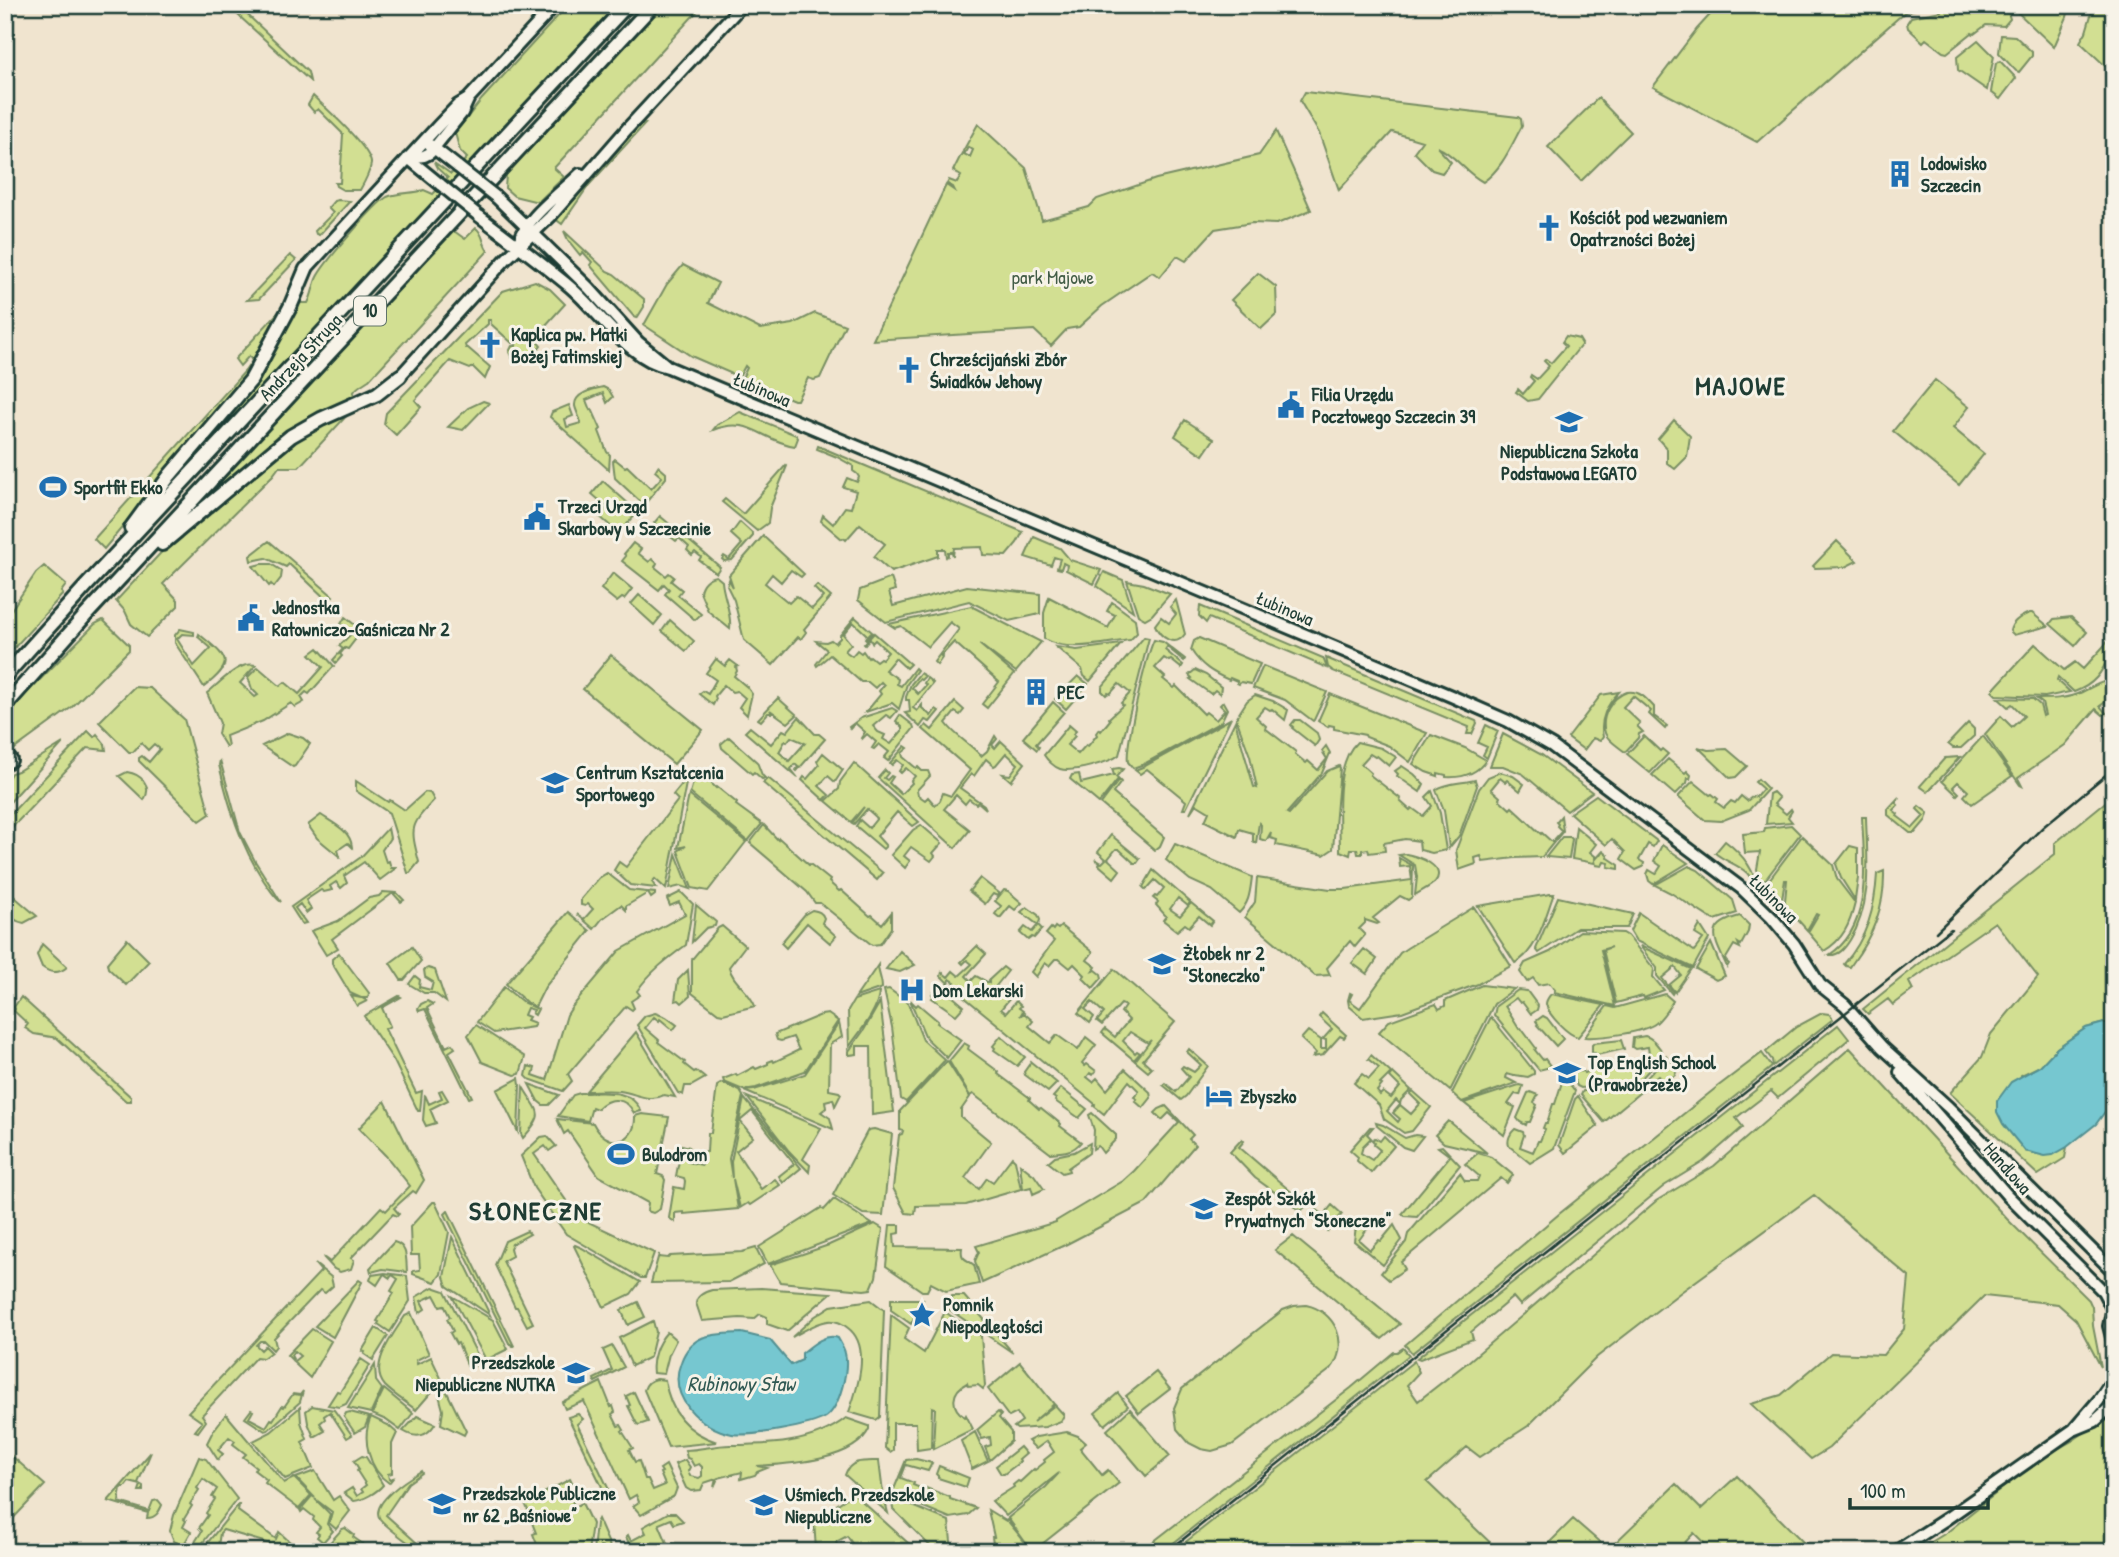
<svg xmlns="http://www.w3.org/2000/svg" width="2119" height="1557" viewBox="0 0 2119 1557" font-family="'Patrick Hand',sans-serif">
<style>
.green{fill:#d2df92;stroke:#788e63;stroke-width:2;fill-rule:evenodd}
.water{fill:#76c7d0;stroke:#539092;stroke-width:2}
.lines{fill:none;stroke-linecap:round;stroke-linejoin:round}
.minor-casing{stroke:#1f3d34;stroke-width:16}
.major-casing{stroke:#1f3d34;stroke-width:18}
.minor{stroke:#f7f3e8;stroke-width:10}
.major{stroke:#f7f3e8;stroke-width:12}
.rail{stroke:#1f3d34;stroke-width:2.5}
.minor-bridge-casing{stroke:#1f3d34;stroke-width:16;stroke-linecap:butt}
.minor-bridge{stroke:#f7f3e8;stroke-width:10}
.labels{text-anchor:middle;stroke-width:6;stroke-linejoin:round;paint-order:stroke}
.shield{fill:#f7f3e8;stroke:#60746a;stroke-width:2}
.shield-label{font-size:18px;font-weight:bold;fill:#1f3d34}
.poi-label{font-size:19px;font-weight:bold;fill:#1f3d34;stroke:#f7f3e8;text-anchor:start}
.park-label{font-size:19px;fill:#435d47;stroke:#f7f3e8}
.street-label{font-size:19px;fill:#1f3d34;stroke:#f7f3e8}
.water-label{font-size:21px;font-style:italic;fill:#305953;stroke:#f7f3e8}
.district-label{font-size:26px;font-weight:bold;letter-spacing:2px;fill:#1f3d34;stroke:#f7f3e8}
</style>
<rect width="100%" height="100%" fill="#f0e4cf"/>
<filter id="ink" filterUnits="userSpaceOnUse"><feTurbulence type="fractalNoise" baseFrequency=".0143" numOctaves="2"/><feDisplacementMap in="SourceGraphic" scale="14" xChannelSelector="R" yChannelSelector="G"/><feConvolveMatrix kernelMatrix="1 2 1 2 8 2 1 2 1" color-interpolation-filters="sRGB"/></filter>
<g filter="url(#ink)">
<path class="green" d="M227 5H237L308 72 310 81Z
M568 5H617L164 492 239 401 296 303H308C313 294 313 285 317 277 324 263 375 204 387 197 398 192 413 194 424 190L433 194 448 178 437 168 434 162 451 174 467 158 460 151 455 133 482 99Z
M663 5H703L554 168 564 177 538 202 514 196 505 188 506 175Z
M1719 5H1930L1905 12 1757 142 1653 87 1697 29Z
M1971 5H1996L2008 12 2010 19 2004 26 1986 25 1974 34 1972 33 1947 53 1943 52 1926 39 1923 42 1908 28 1907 23 1911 17 1941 11V8L1954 6 1956 8Z
M2010 5H2070L2067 17 2054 47Z
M2094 5H2114V74L2080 42 2086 32Z
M2001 35 2015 36 2032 52V56L2019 72 2016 71 1999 53Z
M1978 40 1994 56 1987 90 1958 70 1957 57Z
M2000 61 2016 78 2000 99 1991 92 1996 63Z
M1305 92 1518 117 1521 119 1522 126C1511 146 1502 169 1483 182 1465 173 1455 154 1437 147L1451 162 1442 173 1432 170 1414 152 1422 141 1392 132 1339 190 1319 133 1300 101Z
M313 96C325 107 372 149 371 164 370 172 364 183 360 190H343L336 186 335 183H340L343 134 318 109 314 112 308 105Z
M1598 98 1631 132 1581 181 1548 147Z
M641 124H645L589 185 562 224 554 218 634 128Z
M978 124 1026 168 1042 220 1089 207 1097 199 1156 179 1259 155 1276 131 1311 210 1277 224 1252 223 1215 229 1186 261 1177 256 1160 277 1152 272 1102 306 1079 327 1067 329 1051 346 1034 330 873 340 946 185 955 191 953 187 947 184 949 180 957 183 961 176 953 171 962 153 970 157 973 150 968 147 965 153 963 151Z
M338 200 350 201 319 235 316 234 315 231 333 213 328 208 334 201Z
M476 228C484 234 482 243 488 251L369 380C353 390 352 389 353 409L299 467H279L273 475 163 584 178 600V606L147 637 131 624 125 611 116 601 169 544 196 507 454 231 465 239Z
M564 231 607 271 614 274 644 299V307L637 318 634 317 590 265 592 262 583 252 580 255 568 240Z
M290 255 296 260 259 299 247 300Z
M683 265 718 283 708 303 760 329 793 324 815 313 845 325 820 378 814 380 808 378 797 400H794L742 378 747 368 745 366 739 377 691 356 644 325 667 284Z
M1258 273 1276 287 1277 314 1261 329 1231 300Z
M535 281 550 289 565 304 534 338 541 346 532 357 518 356 512 358 509 352 512 346H516V343H512L491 324V320H488V324L465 345 466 348H468L490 367 485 379 473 367 470 369 450 361 415 400 421 407 396 435 384 424 386 413 503 291Z
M287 303 250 375 104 549 94 539 245 371 252 361 249 356 240 366 235 359Z
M1566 336 1579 339 1582 344 1538 399 1528 401 1516 392 1518 389 1523 394 1534 381 1530 377 1531 375 1537 379 1549 366 1544 361 1546 359 1551 363 1566 346 1562 342Z
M1935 380 1969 407 1953 428 1984 454 1959 485 1893 431Z
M603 387 609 390 613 397 607 403 603 393 586 400 590 410 592 409 601 429 599 431 607 452 610 455 609 470 550 417 552 412 569 405 573 416 565 419 567 427 581 423C580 418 576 411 575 406 574 393 594 389 603 387Z
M483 401 489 403 463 430 448 427 468 408Z
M740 412 796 435 798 438 795 446C761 441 750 415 713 430L717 425Z
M1185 420 1214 439 1203 455 1175 436Z
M1674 420 1690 436 1687 457 1675 469 1667 463V449L1658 439Z
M818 446 1023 532 1017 543 1006 556 983 555 982 547 954 548 953 556 952 552H948V556L946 557 945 549H938V556L891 572 874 557 885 544 860 524 846 540 844 538 842 539 821 521 823 515 833 524 845 507 851 508 856 491 843 487 847 478 857 482 859 477 857 474 853 471V466L837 457 817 449Z
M615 459 625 467 627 466 651 489 662 477 655 471 658 466 666 473V478L644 505 615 478 613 461Z
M786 465 787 466 770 508 768 523 757 531 722 502 725 499 743 514Z
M603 481 638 512 620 532 619 527H616L615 530 599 516 607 507 592 494Z
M660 516 720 567 716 573 699 560 701 557 695 552 692 555 687 550 689 547 679 538 676 541 671 537 673 534 663 525 659 527 654 523Z
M740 522 753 534V536L732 560 724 561 722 559 724 556 729 559 742 544 731 534Z
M763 536 804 574 801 577 791 570 781 582 772 574 765 583 789 603 796 596 812 609 823 597 814 588 817 585 831 597 804 629 806 632 801 639 798 637 773 665 744 640 734 600 727 586 729 580 733 587 729 575Z
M1034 537 1060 548 1070 560 1101 570 1094 584 1066 570 1067 565 1063 563 1061 569 1057 568 1060 559 1054 557 1051 565 1025 557Z
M269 541 333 596 328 601 289 564 286 567 266 558 251 561 250 556Z
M1837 541 1857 561 1845 567 1815 568 1813 566Z
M633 543 641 549 638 553 649 562 652 559 657 563 655 567 666 576 669 573 674 577 671 581 682 590 678 595 701 614 695 620 665 594 669 589 664 584 659 590 622 561 626 556 624 554Z
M261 564H271L282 571 281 578 274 587 271 584 269 586 253 566Z
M44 566 66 585 61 592 63 594 5 658V619L36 573Z
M1104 572 1123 580 1133 611 1097 586Z
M613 573 632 589 624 599 622 598 617 602 601 589Z
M716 576 722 581C723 597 732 612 730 629L708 611 700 592C701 583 708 577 716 576Z
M891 578 895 590 889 592 893 606 967 586 1040 594V614L1009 621 969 601 886 622 858 600 860 590Z
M1127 581 1144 584 1170 594 1152 615 1145 619 1138 615Z
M639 595 662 615 654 625 631 604Z
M1049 597 1108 628 1115 615 1107 611 1112 602 1135 619 1137 633 1130 640C1104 643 1068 653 1044 639V613Z
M1176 600 1185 634C1175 649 1160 637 1155 625L1161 617 1169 623 1176 614 1170 607Z
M971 606 1041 642 1016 672 979 644 1014 674 987 708 982 704 999 682 954 642 941 656 942 658 937 665 934 662 959 629 950 622 928 647 901 626 895 628 889 624Z
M1200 606 1323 658 1327 668 1209 618 1206 623 1199 616Z
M2030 613H2032L2048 626 2014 635 2010 631C2012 621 2021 616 2030 613Z
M345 617 360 629 361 632 348 649 345 648 340 654 342 656 336 663 333 660 343 649 339 646 352 633 341 624Z
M855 617 872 632 866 639 865 638 867 635 853 622 843 634 851 644 845 651 852 656 857 650 861 653 863 651 868 658 870 656 876 661 880 658 882 659 888 652 875 640 872 643 870 639 865 645 864 644 874 633 910 664 906 668 895 658 885 670 898 679 897 684 901 686 915 668 917 670 907 684 899 709 892 703 866 712 881 694 879 691 884 685 881 682 875 688 868 682H861L830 655 817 666 816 664 827 650 816 641 826 642 831 640 835 643 840 638V635Z
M2071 617 2087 632 2075 646 2050 624 2054 619Z
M103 620 129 645V650L72 707 5 756V715L95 624Z
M670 620 694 641 686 651 662 631Z
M180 629 194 632V635L182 634 177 639 194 666 211 648 198 637 199 634C227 658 237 661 204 687L175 643V635Z
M1144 637 1149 638 1119 755C1111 762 1072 773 1060 769 1054 767 1047 760 1044 755L1069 725 1076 731 1073 734 1075 736 1067 745 1078 754 1086 745 1088 746 1097 735 1096 733 1099 729 1101 731 1110 720 1109 718 1123 705 1121 703 1130 693 1119 684 1110 694 1108 693 1106 695 1102 691V687Z
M2112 637C2114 644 2112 647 2110 654 2102 673 2094 685 2074 692L2058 677 2057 680 2070 692 2045 697 1996 695 1992 691 2035 644 2064 670 2075 662 2083 669Z
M1199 638 1260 664 1251 684 1241 682 1239 684 1237 683V681L1230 678 1229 680C1213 673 1201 666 1191 650L1194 641Z
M1154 640 1163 642 1185 659 1184 661 1167 647 1165 650 1183 665 1181 668 1171 660 1169 661 1164 658 1155 668 1165 677 1163 679 1174 688 1176 686 1204 714 1206 712 1216 720 1225 710 1220 705 1223 702 1227 709 1221 722 1144 764 1133 768 1128 762C1125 745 1146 657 1154 640Z
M1121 644 1090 681 1084 676 1082 669 1056 647 1077 650Z
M318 648 334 666 309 694 306 692 301 697 304 702 295 707 291 703 263 721 226 736 228 746 226 747 218 734 220 723 207 693C220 683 238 661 256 665L240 683 255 697 258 695 252 689 248 677 258 667 280 686 285 682 299 694 323 667 310 654Z
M611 655 703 730 674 764 583 689Z
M1326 658 1476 721 1477 723 1472 734H1467L1469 727 1333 671 1328 667Z
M716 659 725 666 730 660 738 666 736 667 737 671 734 676 747 687 752 694 747 715 739 707 745 698 737 691 732 692 724 685 715 696 716 699 713 705 699 694 703 691 708 694 716 680 706 673Z
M1263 666 1327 692 1314 720 1313 721 1285 700 1253 688Z
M1195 670 1206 675 1221 687 1220 694 1215 690 1211 694 1190 679 1192 678 1189 675Z
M920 673 925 676 921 680 919 679 912 688 918 694 926 685 924 683 927 678 933 683 913 708 917 711 922 705V708L931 716 936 709 939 711 930 722 925 720 920 727 905 713 910 712 909 700H906V697L911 684Z
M1078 676 1088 684 1066 709 1055 699Z
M2114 679V696L2100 706 2106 713 2103 715 2096 709 2065 745 2018 778 2022 786 2020 785 1985 734 2001 716 2012 727 2024 716 2012 704 2008 707 1998 698 2033 699 2040 705 2043 716 2045 715 2042 703 2037 699C2052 699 2068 699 2082 692 2095 686 2098 682 2114 679Z
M134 687 150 688 184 719 210 814 200 821 139 761V758L142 756 149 762 160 749 154 744 148 750 141 743 133 752H129L99 722Z
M1619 692C1607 705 1599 719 1603 737L1600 741 1593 738 1584 750 1568 738 1601 695Z
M1627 692C1639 690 1646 698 1654 707V716L1667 726 1665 729 1649 714 1651 711 1633 696 1623 707 1640 723 1637 726 1643 732 1639 734 1638 738 1625 752C1619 747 1607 740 1605 733 1600 716 1612 697 1627 692Z
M1330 694 1427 733 1410 762 1389 746 1366 737 1365 735 1334 729V726L1329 725 1328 727 1318 721Z
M1255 695 1273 701 1288 710 1285 720 1272 709 1270 710 1265 707 1256 717 1266 726 1265 728 1296 752 1295 754 1306 763 1308 761 1318 770 1327 759 1322 751 1326 746 1330 753 1322 773 1287 813 1289 814 1327 771 1339 766 1340 768 1333 849 1324 855 1276 845 1277 840 1270 838 1271 832 1266 841 1260 839 1261 825 1259 823 1256 843 1253 841V833L1239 829 1237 837 1205 821 1209 812 1196 804 1190 813 1235 721 1254 787 1257 788 1250 756 1236 718 1247 701Z
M778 698 797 715 788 723 770 710 772 713H768L761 721 758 719Z
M955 702 964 710 960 715 955 712 946 723C956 737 971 744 981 756L987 751 995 736 997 739 992 745 995 748 1001 741 1025 763 1011 781 1003 774 1010 775 1018 764 1006 753 996 765 994 766 986 759 974 776 971 774 960 788 984 805 986 809 978 802 976 804 969 799 965 804 956 795 944 809 970 830 955 848 878 778 885 770 888 773 884 778 887 780 891 776 893 777 889 783 901 794 912 783 911 781 915 776 906 768 901 773 899 771 903 765 897 760 892 765 890 763 905 746 908 748 902 753 903 757 916 768 918 767 922 771H928L930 776 917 790 918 795 925 800 928 797 935 805 940 801 943 793 951 796 970 770 923 729 926 725 932 730Z
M1053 702 1064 712 1036 744 1039 747 1037 750 1023 738Z
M892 708 897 711 891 718 886 715 873 726 878 732 885 735 883 739 891 744 902 731V727L896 721 900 715 913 725 914 728 888 761 884 758 889 752 879 744 874 749 872 748 876 742 867 734 862 739 861 738 865 732 855 723 850 729 849 727 861 718Z
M799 717 815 734H819L825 739 797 771 796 770 798 767 795 764 791 769 798 778 745 732 750 727 771 744 783 730 787 732ZM791 737 805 743 789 761 779 752 785 741 787 742Z
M1230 719 1186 809H1183L1186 801 1147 769 1140 774 1135 770 1145 766Z
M1295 720H1300L1317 733 1319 740 1315 746 1292 728 1293 727 1291 725Z
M1968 723 1974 729V736L1961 748H1953L1948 744Z
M1486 725 1498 731 1487 758 1483 755 1487 747 1478 743Z
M88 731 94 737 97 734 105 744 106 750 87 748 5 835V820Z
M288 733 303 738 310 744 295 766 293 767 262 746Z
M1503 734 1542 755 1592 792 1567 811 1523 774 1503 766H1490Z
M1431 735 1465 748 1486 760C1477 774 1463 778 1446 777V775L1438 773V776L1426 772 1413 764Z
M1644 736 1660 751 1662 749 1668 754 1650 773 1627 754Z
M1983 736 2012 776 1972 804 1964 796 1968 791 1958 782 1953 787 1959 793 1957 795 1942 781Z
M729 737 757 762 762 775 765 778 762 779 754 772 752 774 722 748 721 744Z
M1357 742 1381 748 1396 757 1389 766 1377 756 1375 757 1370 754 1361 764 1371 773 1370 775 1401 799 1400 801 1410 810 1412 808 1423 816 1432 806 1426 797 1432 791 1440 813 1446 850 1432 853 1420 850 1419 841 1405 839 1384 843 1385 851 1369 853 1368 849 1362 850V854H1358L1357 849H1351L1350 855 1340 851C1340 821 1333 764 1357 742Z
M63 743 9 803 7 780 11 773 18 771Z
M1698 747 1708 750 1727 749 1747 766 1736 777 1730 778Z
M823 753 843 770 835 782 828 776 819 786 829 795 824 800 802 780 804 777 807 779 819 765 817 761Z
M1960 757 1928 792 1920 786 1945 758Z
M1668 759 1685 773 1687 771 1691 775 1690 779 1688 778 1687 783 1675 795 1652 775Z
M220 760 240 832 255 861 281 902C274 897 269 888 264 881 240 845 229 806 219 765Z
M854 763 919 822 913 826 897 812 877 836 886 846 883 849 856 826 860 820 869 828 877 818 867 809 854 824 852 823 864 807 851 822 826 801 839 789 840 782Z
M1402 766 1414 774 1424 784 1420 792 1397 776 1398 774 1395 771Z
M1119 768 1123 769 1116 777 1118 779 1099 803 1070 779 1072 775 1079 774 1081 783 1114 775 1112 769Z
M697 769 716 788 717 787 737 803 736 805 762 824 748 841 690 793Z
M127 772C141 774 153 786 144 800L119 776Z
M1500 772 1513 776 1524 784 1520 791 1507 780 1505 782 1500 778 1491 789 1500 797 1499 799 1510 809 1512 807 1541 834 1542 833 1552 842 1562 831 1557 826 1558 824 1556 822 1561 816 1563 831 1542 857 1515 858 1483 862 1481 856 1475 858 1476 864 1459 870 1456 850 1479 789 1488 777Z
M687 778 666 889 655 879 652 882 656 888 630 885 614 870 619 862 626 867 678 800 673 795Z
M768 778 883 873 877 880 763 783Z
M1758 779 1768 789 1749 810 1721 821 1705 820 1678 797 1693 781 1710 795 1712 794 1718 799 1716 802 1724 808 1731 801 1735 803 1741 796 1747 801 1753 796 1756 797 1763 789 1755 782Z
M1119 780 1121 782 1113 793 1164 837 1160 846 1155 850 1101 804Z
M1475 780 1477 786 1459 836 1449 848 1444 810 1436 790C1444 783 1464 783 1475 780Z
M356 781 388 802 390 800 405 810 425 792 430 793 434 800C410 826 410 827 419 862L410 873H408L389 813 356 791Z
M1773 792 1779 798 1774 804 1786 814 1791 809 1792 811 1788 817 1792 822 1766 824 1769 794Z
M689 795 746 842 708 891 692 888 678 851 686 846 678 848Z
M1596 795 1657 841 1653 847 1648 844 1639 860 1644 863 1643 867 1636 870 1621 859 1625 852 1612 839 1606 845 1570 813Z
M2114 795V1024L2104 1023 2086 1028 2057 1048 2040 1066 2021 1075 2025 1151C2045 1155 2049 1157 2067 1147L2065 1158 2038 1175 1950 1093 1982 1057 1991 1034 2038 977 1995 922 1909 982 1913 990 1893 1005 1888 999 1868 1014 1863 1009 2055 854V843Z
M1899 797 1896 803 1898 805 1893 810 1898 814 1897 816 1913 828 1924 816 1917 809 1919 806 1928 813 1926 820 1915 833H1910L1888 815V809Z
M321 815C333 823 351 831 352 847L348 843 338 850 340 857 317 838 308 825Z
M1862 817H1866C1867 858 1873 904 1850 940 1845 948 1839 956 1829 955 1873 928 1864 861 1862 817Z
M764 825 778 840 779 838 809 865 810 864 830 880 829 882 839 891 841 890 870 916 872 915 882 924 891 913V928L880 944 872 945 820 903H815L807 892 750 843Z
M921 825 942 843 933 853 935 856 931 861 911 847 904 856 910 861 905 868 891 855 913 830Z
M1791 825 1800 834 1762 884H1760L1757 869 1760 852 1745 853 1743 834 1764 832 1765 828Z
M1576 827 1596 844 1590 852 1595 856V860L1603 851 1608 855 1607 857 1619 865V869L1608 867 1609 863 1604 862 1602 866 1596 865 1595 861 1594 863 1572 859Z
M388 828 390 838 382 850 386 862 389 861 391 868H396L380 880 364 862 344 876 347 883 341 888 336 882 330 886 332 890 324 892 321 890 306 900 311 909 306 913 300 904 295 908 306 923 302 924 291 907 361 857Z
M1111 835 1140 859 1137 863H1134L1119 849H1116L1108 859 1120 870 1114 878 1099 865 1100 863 1095 859 1102 863 1106 859 1098 852Z
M1802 836 1833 865 1837 879 1855 903C1850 924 1843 940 1824 951L1808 932 1818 915 1816 914 1807 930 1798 920 1784 911 1787 880H1785L1781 906 1779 908 1760 892Z
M1562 837H1570L1572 839 1569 859 1546 857Z
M1725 841C1741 853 1755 870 1757 889 1753 883 1752 878 1747 873 1737 864 1726 862 1715 853Z
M1175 844 1252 877C1250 891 1250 902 1239 913L1212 890 1190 880 1166 860Z
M1662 845 1688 863 1653 884 1649 881 1647 874 1649 870 1656 874 1661 866 1654 861Z
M1850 846 1858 848V878L1855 900 1841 878 1836 864Z
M676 854 690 889 681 886 669 889Z
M1406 854C1416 855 1448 867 1435 882 1430 887 1421 891 1415 895L1417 877 1415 865 1399 855Z
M1399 858 1413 866 1412 897 1408 900 1400 896 1373 918 1379 923 1377 924 1365 920V923L1359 929 1365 935 1355 947 1350 941 1327 968 1330 975 1315 976 1245 917 1255 902 1257 878 1330 889H1345L1412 880 1410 866 1400 867Z
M1689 866 1698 870 1733 900 1737 913 1715 920 1710 918 1671 893 1655 885Z
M1153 870 1190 902 1188 906 1178 898 1170 909 1180 916 1191 903 1213 921 1210 925 1199 916 1189 927 1185 924 1177 931 1163 920 1166 916 1156 905 1158 902 1153 898 1155 896 1157 897 1164 888 1155 880 1146 890 1143 887Z
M1884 871C1885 907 1873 935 1852 964L1850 967 1846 966 1844 964C1867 938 1875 908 1877 874Z
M607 873 629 890 655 893V895L651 898 648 893 626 906V910L621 905 602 919 594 929 577 914 584 919 593 909 588 904 585 906 581 905V899L599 878Z
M980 878 999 893 997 896 993 894 985 904 969 891Z
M1004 890 1008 891 1022 903 1015 910 1010 906 1000 918 995 914 1001 906 995 901Z
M383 892 397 893 404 900 401 902 393 893 332 939 338 948 326 955 311 931 338 921 369 898 379 896Z
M681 892 693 904 686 945C667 959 650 972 637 991L640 995 631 1001 634 1008 632 1010 626 1006 568 1074 572 1081 563 1091 529 1079 526 1076 528 1066 535 1068 533 1075 547 1080 567 1015 572 1007 619 951 685 914 679 902 670 906 667 899Z
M10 893 37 916 24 923C8 920 2 907 10 893Z
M1550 894H1554L1553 896C1545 918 1537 952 1515 963L1478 906Z
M1558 897 1633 914 1627 928H1577L1539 953 1536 949Z
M696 905 716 922 715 926 706 928 692 942Z
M1027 907 1038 915 1040 920 1038 925 1042 929 1034 938 1032 937 1028 940 1020 933 1025 927 1032 932 1038 925 1021 912Z
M1474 907 1511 966 1478 984 1402 1012 1363 1018 1349 1006 1348 1000 1350 993 1352 994 1349 1000 1360 1008 1400 953 1407 948Z
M812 910C818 911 822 912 824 918L822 923 836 936 830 943 807 923 786 948 781 943 805 914Z
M568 912 590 931 545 987 535 1007 526 1002 506 984Z
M1639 913 1694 951 1703 939 1695 934 1700 925 1709 939 1693 968 1636 941 1630 931Z
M1740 916 1749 925 1748 932 1741 945 1738 943 1740 948 1734 945 1725 960 1729 964 1727 967C1715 940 1703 925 1740 916Z
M722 926 745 946 729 967C733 983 749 990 755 1006L723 1014 718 1013 692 993V959L718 928Z
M1061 926 1093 952 1087 960 1096 967 1093 971 1096 970 1101 974 1102 978 1093 988 1083 978 1085 975 1074 964 1070 968 1059 959H1055L1049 966 1045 963 1036 977 1031 972 1054 941 1046 934 1051 928 1053 930 1055 927 1058 929Z
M1580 931 1623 933 1628 936 1654 969 1653 977 1664 990 1644 998 1643 996 1616 1003 1603 950 1611 947 1601 950 1615 1006 1554 992 1555 990 1549 983 1538 985 1533 978 1527 982 1520 972 1525 963 1550 952Z
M127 939 149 961 126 985 108 968 107 963Z
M1711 943 1725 976 1716 980 1696 969Z
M42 944 67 967C59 974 51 974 42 967L37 955Z
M977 946 986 954 966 976 971 981 976 976 989 983V980L1003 967 1008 971 996 986 1010 998 1001 1009 1006 1013 1016 1001 1021 1006 1019 1008 1023 1011 1020 1016 1024 1013 1033 1021 1029 1026 1050 1043 1057 1035 1078 1050 1086 1037 1096 1045 1082 1063 1085 1066 1087 1064 1096 1071 1093 1075 1090 1073 1087 1077 1093 1082 1097 1078 1107 1090 1125 1069 1150 1092 1151 1098 1143 1108 1135 1101 1137 1099 1134 1097 1139 1091 1129 1081 1104 1114 1094 1106 1095 1104 952 987 955 982 950 979 949 984 941 976 942 972 948 977 953 971 959 976 972 964 967 960 963 964 961 962Z
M1640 946 1691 969 1675 992 1669 985 1681 975 1675 967 1662 978 1673 992 1672 994 1657 976V968Z
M412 947 421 961 404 980H401L390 963Z
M1364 949 1377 959 1367 974 1352 963Z
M900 951 915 965 900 972 886 969Z
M339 953 369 993 368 998H362L367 1001 357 1006 351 996 361 998 350 993 332 963V959Z
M878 965C878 973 882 979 882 988L856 997Z
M428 968 435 970 446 1002 434 993H424L409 984 415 976 420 980 419 987 431 990 433 982 425 977 424 970Z
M1114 969 1175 1022 1143 1060 1152 1068 1148 1072 1135 1061 1151 1040 1148 1043 1130 1032 1123 1041 1135 1053 1137 1051 1140 1053 1134 1060 1102 1033 1105 1029 1115 1037 1129 1020 1121 1012 1125 1006 1121 1004 1102 1025 1097 1021 1104 1013 1092 1002 1085 1009 1094 1017 1090 1023 1078 1013Z
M688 970 690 996 682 1003 679 1000 675 1001 678 980Z
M939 985 964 1006 956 1015 932 998 934 996 932 994Z
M1482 985 1514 989 1494 1004 1450 1091 1379 1032 1389 1021 1436 1004 1439 1009 1445 1006V1001Z
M504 987 524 1003 538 1009 535 1015 532 1013 534 1010 527 1008 524 1015 529 1017 527 1020 535 1023 533 1027 494 1033 477 1022Z
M889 989 908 1003 923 1040 945 1060 906 1102 901 1099 892 1027 884 990Z
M1518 990 1527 991 1538 1006 1537 1010 1531 1014 1522 1002 1520 1003 1516 998 1505 1006 1519 1029 1521 1028 1536 1048 1535 1050 1543 1060 1545 1059 1551 1067 1539 1070 1494 1015 1496 1006Z
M879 992C879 1009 859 1033 849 1047L848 1010 854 1000Z
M1551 994 1604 1005 1578 1037C1568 1035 1548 1015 1546 1004 1546 1000 1548 998 1551 994Z
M1665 994 1673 1001C1668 1009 1663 1017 1656 1023 1643 1033 1600 1038 1585 1037L1607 1006 1615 1008Z
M399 996 401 997 382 1008 390 1026 385 1029 416 1093 422 1091 420 1111H418L394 1061 364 1016Z
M21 997 131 1097V1101H126L57 1038 34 1034 25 1028 28 1024 14 1011 15 1009 14 1007Z
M910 1000 916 1006 918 1004 938 1021 937 1023 961 1040 947 1058 926 1038Z
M427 1001 433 1004 427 1008 446 1047 452 1044 455 1048 449 1052 472 1097 469 1098 425 1009 419 1011 418 1009 421 1004Z
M880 1002 894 1112 872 1115 871 1046H857V1054L849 1055V1051L864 1030Z
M655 1013 666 1017 677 1025 673 1030 660 1019 659 1021 654 1017 645 1028 659 1040 658 1042 685 1062 684 1064 694 1072 696 1071 705 1078 691 1086H685L683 1095 678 1093 637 1025 645 1016Z
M1322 1013 1346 1035 1344 1038 1340 1036 1323 1055 1313 1057 1316 1053 1301 1039 1308 1031 1321 1040V1049H1326V1040L1323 1039 1332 1029 1319 1017Z
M1822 1013 1829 1014 1833 1019 1773 1066 1772 1060 1766 1052 1796 1027Z
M828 1014 838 1021 805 1071 756 1088 743 1090 724 1082 723 1079 736 1074 737 1076 754 1067 756 1069 768 1064V1062L773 1060 774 1062 799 1050 793 1037 781 1041 777 1040 775 1034 821 1015Z
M1543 1016 1547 1018 1563 1039 1556 1046 1537 1025 1538 1024 1536 1021Z
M1491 1017 1534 1071V1074L1528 1077 1515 1075 1514 1076 1507 1074 1506 1078 1516 1083 1462 1102 1452 1093Z
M839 1023 842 1037 830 1044 829 1090 839 1092 841 1094 835 1106 833 1099 825 1101 826 1108 821 1112 830 1118 833 1129 744 1091 754 1090 805 1074Z
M476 1025 525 1057 520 1074 515 1075 482 1062 468 1035Z
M1838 1025 1849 1039 1778 1098 1771 1091 1736 1118 1743 1127 1703 1162 1664 1186 1520 1305 1513 1297 1471 1332 1473 1339 1420 1359 1417 1358Z
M636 1032 675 1097 664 1095C648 1103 636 1093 620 1091 609 1090 597 1091 586 1091Z
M1001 1036 1025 1057 1017 1066 994 1050 995 1048 993 1046Z
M1645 1036C1653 1038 1657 1045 1662 1051V1056L1638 1082 1581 1088 1577 1086 1571 1072 1583 1071 1584 1073 1603 1068 1604 1070 1623 1065V1067L1637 1065V1063L1650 1061 1648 1047 1635 1049 1632 1047 1633 1038Z
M1621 1040 1624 1049 1596 1055 1595 1053H1592V1045L1594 1043Z
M964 1043 969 1046 968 1049 999 1072 998 1074 1030 1098 1029 1100 1039 1109 1041 1108 1061 1124 1060 1126 1081 1142C1073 1152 1063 1152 1050 1153L973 1094 970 1096 949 1061Z
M1850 1048 2007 1219 2089 1300 2092 1307 2093 1326 2101 1367 2076 1320 2058 1304 1984 1296 1829 1448 1811 1459 1751 1404 1781 1395 1831 1353 1883 1355 1904 1329 1909 1277 1814 1195 1681 1292 1597 1357 1528 1426 1480 1457 1467 1447 1427 1482 1500 1552H1173L1414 1361 1419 1372 1407 1385 1418 1401 1468 1362 1656 1201 1714 1166Z
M1189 1049 1208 1066 1186 1096 1181 1100 1163 1085 1165 1083 1176 1092 1189 1077 1181 1068 1183 1066 1194 1072 1201 1065 1187 1052Z
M1762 1053 1772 1067 1412 1353 1405 1345 1559 1214 1717 1087Z
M1371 1055 1391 1073 1380 1084 1382 1085 1377 1091 1380 1095 1383 1092 1391 1098 1400 1087 1390 1077 1393 1073 1411 1090 1401 1100 1400 1104 1396 1100 1387 1111 1398 1122 1400 1119 1393 1113 1400 1105 1411 1114 1420 1104 1410 1094 1413 1091 1431 1107 1412 1131 1404 1133 1384 1119 1379 1105 1354 1083 1362 1074 1369 1079 1379 1068 1368 1059Z
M1666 1056 1677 1070 1675 1075 1665 1084 1658 1076 1646 1086 1645 1080Z
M947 1061 970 1097 961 1110V1117L991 1142 965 1178 979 1189 987 1178 993 1182 1012 1157 1015 1160 1021 1189 966 1205 916 1206 915 1214 906 1213 893 1188 899 1135 902 1134 903 1131 900 1130V1111Z
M1031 1062 1057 1083 1048 1092 1025 1075 1024 1072Z
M519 1078 520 1085 518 1132 497 1090Z
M1563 1079 1568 1082 1575 1091 1554 1148 1530 1163 1509 1146C1507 1140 1510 1133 1515 1129L1523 1132 1524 1135 1520 1147 1533 1152 1538 1141H1540L1545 1129 1543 1128 1545 1123H1547L1553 1104H1555Z
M722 1083 740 1091 743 1096 729 1159 732 1178 731 1162 744 1098 801 1168 783 1183 779 1176 794 1164 752 1111 740 1121 753 1137 736 1151 761 1189 775 1179 780 1185 750 1205 748 1203 740 1208 733 1179 738 1209 684 1214V1212L675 1213V1222L669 1218 674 1187 684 1189 685 1181 684 1178 676 1176 682 1145 689 1147 691 1149 688 1162 702 1165 704 1152H707L708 1133H711L717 1086Z
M529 1084 559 1095 549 1105H543L538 1101Z
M1519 1085 1523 1086 1520 1095 1515 1094 1508 1104 1515 1107 1504 1135 1464 1103Z
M1636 1085 1644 1089 1604 1122 1581 1095 1583 1091Z
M523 1087C538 1113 547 1112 523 1138L521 1134Z
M1061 1088 1087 1109 1079 1118 1055 1101 1056 1099 1053 1097Z
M442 1090 448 1100 430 1109 436 1123 426 1126 423 1120 425 1095 429 1104 442 1098 439 1091Z
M1530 1092 1538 1095 1534 1103 1537 1105 1530 1122H1527L1526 1125 1520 1122 1517 1118 1528 1093Z
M580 1093C601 1093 631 1087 641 1111L634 1113C626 1097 609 1096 597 1109L592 1107 588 1121 558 1116 573 1095Z
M1578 1096 1598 1126 1565 1153 1559 1145 1575 1099Z
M747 1097 821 1128 803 1159 810 1165 809 1172 789 1151Z
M385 1101 424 1180 416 1193 413 1191 394 1208 399 1214 397 1216 393 1214 351 1258 354 1260 351 1269 340 1272 334 1269 323 1257 330 1262 381 1207 386 1211 410 1186 386 1156 359 1128Z
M1166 1106 1193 1135 1189 1139 1195 1145 1146 1203 1067 1244 982 1283 975 1261 979 1252 976 1246 1056 1222V1221L1123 1181 1134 1171 1179 1122 1169 1113 1162 1120 1155 1113 1159 1109Z
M1092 1113 1116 1135V1139L1103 1153 1098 1146 1093 1149 1094 1130 1089 1115Z
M642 1114 669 1117 657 1174 663 1176 665 1180 660 1209 653 1213 647 1211 648 1203 599 1176 568 1131 564 1134 557 1119 593 1123C606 1149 636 1146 635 1116Z
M1448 1121 1450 1122 1487 1153 1444 1143 1435 1135Z
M1376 1123 1383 1125 1405 1138 1415 1135 1423 1136 1412 1150 1403 1147 1377 1126Z
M1370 1127H1373L1367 1134 1371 1138 1363 1146 1361 1153 1372 1160 1380 1150 1374 1145 1375 1143 1372 1140 1375 1138 1380 1141 1384 1136 1394 1146 1371 1173 1357 1161 1358 1157 1350 1150Z
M874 1129 892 1134 883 1215 863 1214 833 1195 868 1130Z
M547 1136 556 1146 549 1151 545 1146 534 1154 572 1209 586 1221 654 1253 645 1278H641L566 1234 534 1188 521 1156 541 1137Z
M1242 1139 1244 1141 1239 1147 1302 1201 1308 1196 1309 1203 1301 1211 1255 1178 1230 1152Z
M1090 1143 1089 1153 1068 1168 1069 1171 1062 1173 1048 1162 1055 1156 1074 1152Z
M1442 1146 1460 1165 1417 1217 1405 1216 1402 1214 1450 1156 1438 1147Z
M1478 1153 1491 1157 1513 1175 1507 1183 1501 1178 1401 1262 1405 1269 1389 1280 1381 1273 1406 1242 1408 1234 1460 1173 1465 1181H1477L1479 1176 1465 1164Z
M1020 1164 1034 1175 1044 1189 1033 1194 1031 1187 1023 1189Z
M834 1199 872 1224 768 1264 759 1247 821 1208 824 1210Z
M433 1202H435L449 1232 441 1274 435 1282 413 1274V1271L420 1270 419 1255H411L410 1227Z
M1332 1205 1342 1214 1328 1231 1311 1218 1317 1210 1324 1215Z
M448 1211 514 1346H513L509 1343 445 1214Z
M1360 1220 1367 1226V1229L1359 1240 1370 1250 1379 1240 1381 1241 1394 1225 1402 1240 1383 1265 1354 1241 1356 1226Z
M875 1224 883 1229 876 1277 871 1289 864 1290 780 1282 770 1265 829 1245Z
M890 1225H900V1233L894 1234 895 1247 962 1248C960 1260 967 1259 974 1265L979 1284 946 1291 931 1283 927 1291H922L886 1266Z
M527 1231 530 1234 512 1244 510 1248 512 1256 503 1261 533 1323 527 1326 517 1307H515L495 1265 505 1241Z
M1293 1236 1400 1324 1382 1339 1275 1250Z
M452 1237 490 1315 447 1286 444 1277Z
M394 1242C408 1246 406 1259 407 1272L383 1269 371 1272 370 1268Z
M575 1245 582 1248 640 1282 631 1294 604 1307 574 1246Z
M756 1248 764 1264 729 1282 651 1283 659 1254V1257L668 1258 670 1256 742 1252Z
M315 1264 331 1277 333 1286 325 1293 320 1290 274 1338 276 1346 273 1350 264 1341H260L256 1345 261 1350 265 1346 271 1352 263 1358 256 1357 202 1415 206 1421 198 1432 195 1431 202 1422 188 1412 321 1271Z
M385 1273 407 1276 410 1301 390 1332 378 1324 379 1322 377 1321 394 1293 391 1291 398 1279 392 1275 390 1278 384 1274 377 1285 370 1280 372 1275Z
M359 1280 362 1282 333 1337 315 1326Z
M433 1287 445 1291 481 1362 469 1369 458 1343 456 1344 450 1333 453 1331 447 1319 450 1317 444 1305 440 1306 434 1295 421 1301 425 1309 419 1313 416 1297Z
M761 1288 831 1293 787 1331 767 1324V1317L760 1314 754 1319 740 1318 702 1321 696 1303C697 1295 704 1292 712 1290Z
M452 1296 493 1320 508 1349 486 1360Z
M952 1296H964L1013 1353 947 1308Z
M891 1299H923L911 1324 891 1310Z
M871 1300 884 1310 880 1417 876 1420 849 1412C857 1390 872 1346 848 1328 843 1324 835 1320 828 1321 816 1322 803 1332 792 1337L814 1317 831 1306Z
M638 1302 645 1317 628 1325 621 1310Z
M1306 1305C1336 1311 1350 1345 1331 1369L1232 1445 1212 1451 1201 1449 1189 1443 1177 1429 1174 1408 1182 1389 1283 1310 1294 1306Z
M945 1312 981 1336 985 1386 983 1389 978 1385 968 1386 967 1383C951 1391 950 1408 965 1417L966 1415 973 1429 933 1449 935 1408 932 1407 931 1448 917 1450 916 1423H893V1450L890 1452 885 1448 891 1315 909 1328 904 1339 924 1353Z
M411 1313 429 1354 416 1360 417 1364 431 1357 442 1380 416 1410C406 1402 394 1395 385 1386 367 1366 395 1332 405 1316Z
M653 1321 656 1332 650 1357 632 1366 619 1338Z
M376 1328 388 1336 373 1360 364 1354 365 1352 362 1351Z
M312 1329 331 1341 310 1378 293 1362 300 1356 294 1351 291 1355 293 1359 292 1360 287 1355Z
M667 1332 676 1340 669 1354 664 1374 653 1373C651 1359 657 1343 667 1332Z
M612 1346 624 1367 595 1382 594 1379 612 1370 603 1350Z
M1403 1348 1409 1355 1176 1541 1162 1552H1140L1351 1388 1394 1352H1397Z
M361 1359 370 1365 346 1404 339 1407 328 1405 337 1391 340 1392Z
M1020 1362 1054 1404 1033 1422 1055 1405 1064 1415 1061 1421 1045 1427 1017 1429 1014 1427 1022 1421 1017 1413 1009 1417 988 1389Z
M375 1365 376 1381 382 1389 371 1413 348 1408Z
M1156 1372 1170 1389 1139 1413 1126 1396Z
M657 1379 665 1380C670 1412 686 1432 717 1442L668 1447 644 1390C646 1383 650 1380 657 1379Z
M601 1382 611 1407 613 1406 615 1412 612 1414 618 1426 621 1425 624 1430 622 1431 633 1448 629 1450 635 1462 639 1461 645 1479H648L653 1490 665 1485 660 1473 662 1472 660 1469 666 1465 677 1488 674 1496 641 1515 633 1506 639 1502 636 1495 629 1499 584 1401 565 1409 562 1402Z
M443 1384 466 1431 464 1435 441 1424 443 1410 438 1391Z
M384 1389 413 1413 400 1430 386 1420 372 1414Z
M303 1391 300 1402 268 1430 265 1431 245 1418 251 1410 253 1411 249 1418 266 1427 271 1419 273 1420 282 1406 284 1407 293 1394 300 1395Z
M634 1392 648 1422 639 1425 637 1424 628 1406 630 1405 626 1396Z
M1118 1393 1128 1406 1105 1425 1095 1413Z
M312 1406 334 1410 352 1435 347 1438 330 1412 324 1416 325 1419 320 1423 325 1431 314 1437 308 1423 306 1411Z
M300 1407 301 1422 307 1439 302 1442 313 1468 285 1479 253 1441 271 1432Z
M1130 1409 1170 1456 1146 1476 1107 1430Z
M350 1412 369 1417 365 1427 355 1433 344 1417 346 1413Z
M998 1412 1001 1415 999 1418 1011 1432V1441L990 1460 985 1447 991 1445 990 1437 982 1439 977 1430Z
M2114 1412V1552H1915L1946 1533 2038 1460 2072 1441Z
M226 1414 284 1483 294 1478 311 1495 299 1509 265 1483 267 1480 254 1470 256 1467 243 1457 246 1454 233 1444 235 1441 229 1437 218 1450 223 1454 218 1460 207 1443 213 1431Z
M578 1414 583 1419 577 1424 613 1498 607 1497 568 1417Z
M417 1416 435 1424C427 1437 416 1439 403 1431Z
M371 1417 388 1425 397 1433 392 1444V1473L388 1474 389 1479 393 1478 389 1483C369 1470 361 1438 371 1417Z
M846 1418 869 1426V1429C855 1461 789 1464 757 1466L767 1468 757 1472 755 1475 741 1479 742 1472 718 1478 714 1487 716 1479 704 1483 701 1490 691 1491 686 1488 675 1464 685 1460 690 1467 688 1471 690 1476 699 1478 702 1476V1467L699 1464 694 1466 690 1459 687 1458 685 1450C700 1450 715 1445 730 1445 769 1445 813 1444 846 1418Z
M975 1432 988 1461 972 1469 961 1441Z
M1067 1432 1078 1436 1086 1443 1080 1448 1102 1475 1108 1470 1119 1483 1032 1552H996L994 1544H993L992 1537H994L988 1510 1006 1521 1007 1520 1028 1546 1008 1518 1046 1487 1059 1473 1006 1516 992 1501 1014 1487 1013 1485 1018 1481 1020 1482 1034 1469 1035 1470 1045 1462 1044 1460 1054 1452 1047 1441 1036 1449 1028 1441 1036 1437Z
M1020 1447 1026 1454 1019 1460 1020 1462 1004 1474H1001L996 1466Z
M5 1450 45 1485 5 1527Z
M151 1452 138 1483 143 1486V1491H139L141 1485 129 1482 125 1487H121L119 1502 149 1511 153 1501 158 1500 162 1505C159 1512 156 1518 147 1518L148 1513 108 1501Z
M362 1456 366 1457 383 1485C377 1492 364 1500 354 1501L344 1493 352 1488 357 1496 363 1492 361 1489 366 1485 357 1471 359 1469 354 1461Z
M199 1457 206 1459 237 1499 197 1550 188 1548 190 1543 193 1545 202 1531 199 1528 208 1515 206 1513 215 1499 212 1497 217 1489 203 1479 197 1488 199 1490 190 1504 192 1506 184 1519 186 1521 183 1527 191 1532 183 1546 174 1541 170 1531 174 1515Z
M916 1459 932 1463 928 1471 906 1465 901 1478 914 1483 913 1485 925 1490 926 1488 950 1497V1499L976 1508 968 1515 950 1518 892 1494 906 1460Z
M879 1461 883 1493 888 1513 845 1475C850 1459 865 1461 879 1461Z
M939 1466 969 1478 966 1487 938 1478V1476L936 1474Z
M315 1471 333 1500 339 1496 350 1511 336 1529 329 1523 332 1512 315 1499 330 1514 327 1524 333 1531 323 1542 317 1537 319 1534 316 1532 320 1527 313 1520 314 1517 304 1509 301 1512 300 1510 312 1496 315 1498 296 1478Z
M421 1471 422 1473 408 1483 386 1515 427 1552H420C410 1543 388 1529 380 1519 369 1503 409 1478 421 1471Z
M1737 1476 1813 1552H1713L1694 1533 1676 1552H1625L1615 1543 1676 1484 1701 1509Z
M570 1479 578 1495 571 1499 575 1507 582 1503 592 1524 588 1552H540L533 1534 536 1533 531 1520 534 1519 532 1513H529L525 1503Z
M852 1494H854L918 1552H858L847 1536 836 1542 839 1552H814L816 1550 814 1521Z
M891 1497 949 1521 952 1552H936L893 1509Z
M238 1505H239L238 1511 276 1539 279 1532 301 1552H289L284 1548 223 1530 220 1533 218 1546 227 1549 226 1552 203 1551 204 1547Z
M668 1513H675L683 1521 674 1524 671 1519 659 1524 671 1552H633L626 1537 628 1535 631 1541 646 1533 643 1527Z
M598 1519 609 1544 611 1552H606V1548L600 1547 599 1552H593L596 1523Z
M1573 1519 1611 1552H1540Z
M345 1528 354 1535 353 1537 374 1552H328L324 1549 342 1529Z"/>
<path class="water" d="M2104 1023 2114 1024 2112 1102 2096 1124 2067 1147 2053 1155 2045 1156 2025 1151 2003 1124 1997 1112V1101L2011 1082 2040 1066 2057 1048 2086 1028Z
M742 1333 770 1340 791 1365 802 1360V1353C812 1345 825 1333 838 1338 840 1342 844 1348 845 1353 849 1369 840 1407 826 1417 812 1426 749 1437 732 1434 700 1428 667 1397 681 1362 692 1332 715 1334 742 1333Z"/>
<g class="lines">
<defs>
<path id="minor" d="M430 145 458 167
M408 158 424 156 430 153 462 113 468 100
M408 158 441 185
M496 197 589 288 638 342 666 365
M479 216C509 239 540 262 569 286 599 311 629 360 668 367L1451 696 1508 721 1552 746 1741 888 1772 918 1794 944 1820 985 1845 1005 1882 1047 1948 1107 2114 1272
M519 246C519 223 563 191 580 174
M306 269 438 126 458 105 468 99 555 5
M400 376 506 259 550 217 627 129 742 5
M1900 1072 2007 1195 2103 1291 2112 1308
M2114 1304 2109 1326 2114 1345
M2075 1428 2099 1400 2114 1378
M1895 1552 1946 1519 2073 1430 2095 1421 2114 1404"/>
<path id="major" d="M131 528 170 475 251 380 290 307 306 269
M162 544 291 436 321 419 377 394 400 376
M5 676 86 586 627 5
M5 706 85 616 653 5
M5 763 10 760"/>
</defs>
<use href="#minor" class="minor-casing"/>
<use href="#major" class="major-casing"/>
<use href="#minor" class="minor"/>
<use href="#major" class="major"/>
<path class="rail" d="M1936 932 2043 827 2114 768
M1167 1552 1951 929"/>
<defs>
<path id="minor-bridge" d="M458 167 496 197
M441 185 479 216"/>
</defs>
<use href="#minor-bridge" class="minor-bridge-casing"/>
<use href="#minor-bridge" class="minor-bridge"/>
</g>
</g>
<defs>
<symbol id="building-bare" viewBox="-9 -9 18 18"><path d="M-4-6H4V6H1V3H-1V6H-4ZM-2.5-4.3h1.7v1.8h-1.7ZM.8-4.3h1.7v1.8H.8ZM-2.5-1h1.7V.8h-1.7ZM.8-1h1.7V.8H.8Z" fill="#1f6fb2" stroke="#f7f3e8" stroke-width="2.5" paint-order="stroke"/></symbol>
<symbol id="church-bare" viewBox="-9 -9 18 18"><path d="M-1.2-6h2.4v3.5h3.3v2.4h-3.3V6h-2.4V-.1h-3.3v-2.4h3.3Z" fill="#1f6fb2" stroke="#f7f3e8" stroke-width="2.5" paint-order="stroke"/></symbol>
<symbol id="civic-bare" viewBox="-9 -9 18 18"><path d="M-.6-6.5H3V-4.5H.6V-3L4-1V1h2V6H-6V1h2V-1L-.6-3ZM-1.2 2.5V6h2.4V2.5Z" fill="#1f6fb2" stroke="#f7f3e8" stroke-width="2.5" paint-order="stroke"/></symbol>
<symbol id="school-bare" viewBox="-9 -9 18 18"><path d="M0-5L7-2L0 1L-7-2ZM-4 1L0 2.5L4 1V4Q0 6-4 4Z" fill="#1f6fb2" stroke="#f7f3e8" stroke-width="2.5" paint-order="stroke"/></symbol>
<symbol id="stadium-bare" viewBox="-9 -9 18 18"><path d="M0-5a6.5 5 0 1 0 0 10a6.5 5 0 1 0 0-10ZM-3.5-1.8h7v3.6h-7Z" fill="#1f6fb2" stroke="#f7f3e8" stroke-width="2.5" paint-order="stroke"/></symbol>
<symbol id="hospital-bare" viewBox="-9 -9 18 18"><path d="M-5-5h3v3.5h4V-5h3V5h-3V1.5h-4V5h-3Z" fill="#1f6fb2" stroke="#f7f3e8" stroke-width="2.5" paint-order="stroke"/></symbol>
<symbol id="hotel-bare" viewBox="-9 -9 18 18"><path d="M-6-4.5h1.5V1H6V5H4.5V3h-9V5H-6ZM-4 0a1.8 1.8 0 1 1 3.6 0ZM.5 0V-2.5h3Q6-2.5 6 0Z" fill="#1f6fb2" stroke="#f7f3e8" stroke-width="2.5" paint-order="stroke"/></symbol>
<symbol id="sight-bare" viewBox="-9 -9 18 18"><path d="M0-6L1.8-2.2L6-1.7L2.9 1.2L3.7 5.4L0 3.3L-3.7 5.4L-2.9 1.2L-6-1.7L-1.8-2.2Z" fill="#1f6fb2" stroke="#f7f3e8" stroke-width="2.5" paint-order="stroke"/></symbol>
</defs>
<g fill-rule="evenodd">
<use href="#building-bare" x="1881" y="155" width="38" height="38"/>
<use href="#church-bare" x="1530" y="209" width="38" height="38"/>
<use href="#church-bare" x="471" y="326" width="38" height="38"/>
<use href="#church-bare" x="890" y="351" width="38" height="38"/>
<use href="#civic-bare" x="1272" y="386" width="38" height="38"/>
<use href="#school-bare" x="1550" y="403" width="38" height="38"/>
<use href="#stadium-bare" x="34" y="468" width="38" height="38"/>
<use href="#civic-bare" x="518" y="498" width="38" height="38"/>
<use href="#civic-bare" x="232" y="599" width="38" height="38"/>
<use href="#building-bare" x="1017" y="673" width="38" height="38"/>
<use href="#school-bare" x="536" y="764" width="38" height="38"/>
<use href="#school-bare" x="1143" y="945" width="38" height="38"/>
<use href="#hospital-bare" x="893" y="971" width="38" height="38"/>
<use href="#school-bare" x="1548" y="1054" width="38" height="38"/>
<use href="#hotel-bare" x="1200" y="1077" width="38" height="38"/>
<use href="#stadium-bare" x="602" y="1135" width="38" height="38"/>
<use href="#school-bare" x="1185" y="1190" width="38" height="38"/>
<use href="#sight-bare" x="903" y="1296" width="38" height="38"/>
<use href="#school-bare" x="557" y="1354" width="38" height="38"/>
<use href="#school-bare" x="423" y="1485" width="38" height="38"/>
<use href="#school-bare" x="745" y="1486" width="38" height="38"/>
</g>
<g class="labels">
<rect class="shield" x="354" y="296.5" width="32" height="29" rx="5"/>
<g class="shield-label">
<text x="370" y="317">10</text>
</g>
<g class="poi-label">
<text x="1921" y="170">Lodowisko<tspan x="1921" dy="22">Szczecin</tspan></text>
<text x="1570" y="224">Kościół pod wezwaniem<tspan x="1570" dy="22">Opatrzności Bożej</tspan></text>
<text x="511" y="341">Kaplica pw. Matki<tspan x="511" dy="22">Bożej Fatimskiej</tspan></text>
<text x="930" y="366">Chrześcijański Zbór<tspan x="930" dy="22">Świadków Jehowy</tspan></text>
<text x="1312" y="401">Filia Urzędu<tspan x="1312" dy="22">Pocztowego Szczecin 39</tspan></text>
<text x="1569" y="458" text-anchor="middle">Niepubliczna Szkoła<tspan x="1569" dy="22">Podstawowa LEGATO</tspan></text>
<text x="74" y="494">Sportfit Ekko</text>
<text x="558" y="513">Trzeci Urząd<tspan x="558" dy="22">Skarbowy w Szczecinie</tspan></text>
<text x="272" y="614">Jednostka<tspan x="272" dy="22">Ratowniczo-Gaśnicza Nr 2</tspan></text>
<text x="1057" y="699">PEC</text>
<text x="576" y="779">Centrum Kształcenia<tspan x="576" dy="22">Sportowego</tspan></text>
<text x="1183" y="960">Żłobek nr 2<tspan x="1183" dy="22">"Słoneczko"</tspan></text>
<text x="933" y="997">Dom Lekarski</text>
<text x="1588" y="1069">Top English School<tspan x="1588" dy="22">(Prawobrzeże)</tspan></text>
<text x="1240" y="1103">Zbyszko</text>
<text x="642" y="1161">Bulodrom</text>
<text x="1225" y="1205">Zespół Szkół<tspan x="1225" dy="22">Prywatnych "Słoneczne"</tspan></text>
<text x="943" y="1311">Pomnik<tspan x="943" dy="22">Niepodległości</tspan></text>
<text x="555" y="1369" text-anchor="end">Przedszkole<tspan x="555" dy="22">Niepubliczne NUTKA</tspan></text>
<text x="463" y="1500">Przedszkole Publiczne<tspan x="463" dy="22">nr 62 „Baśniowe”</tspan></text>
<text x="785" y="1501">Uśmiech. Przedszkole<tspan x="785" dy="22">Niepubliczne</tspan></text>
</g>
<g class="park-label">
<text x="1053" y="284">park Majowe</text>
</g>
<g class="street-label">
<text transform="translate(300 357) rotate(-47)" y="7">Andrzeja Struga</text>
<text transform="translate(762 389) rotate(23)" y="7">Łubinowa</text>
<text transform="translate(1285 608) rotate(23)" y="7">Łubinowa</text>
<text transform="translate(1774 898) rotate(45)" y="7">Łubinowa</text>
<text transform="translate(2008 1168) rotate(49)" y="7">Handlowa</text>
</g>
<g class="water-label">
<text x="741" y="1391">Rubinowy Staw</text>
</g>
<g class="district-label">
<text x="1741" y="395">MAJOWE</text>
<text x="536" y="1220">SŁONECZNE</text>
</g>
</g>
<rect width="2119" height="1557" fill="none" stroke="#f7f3e8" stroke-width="28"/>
<rect x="14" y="14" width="2091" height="1529" fill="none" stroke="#1f3d34" stroke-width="2.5" filter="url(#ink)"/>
<path d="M1850 1498v10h138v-10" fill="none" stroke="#1f3d34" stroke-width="3.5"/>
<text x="1860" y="1498" font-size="21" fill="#1f3d34" stroke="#f7f3e8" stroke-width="5" paint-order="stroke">100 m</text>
</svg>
